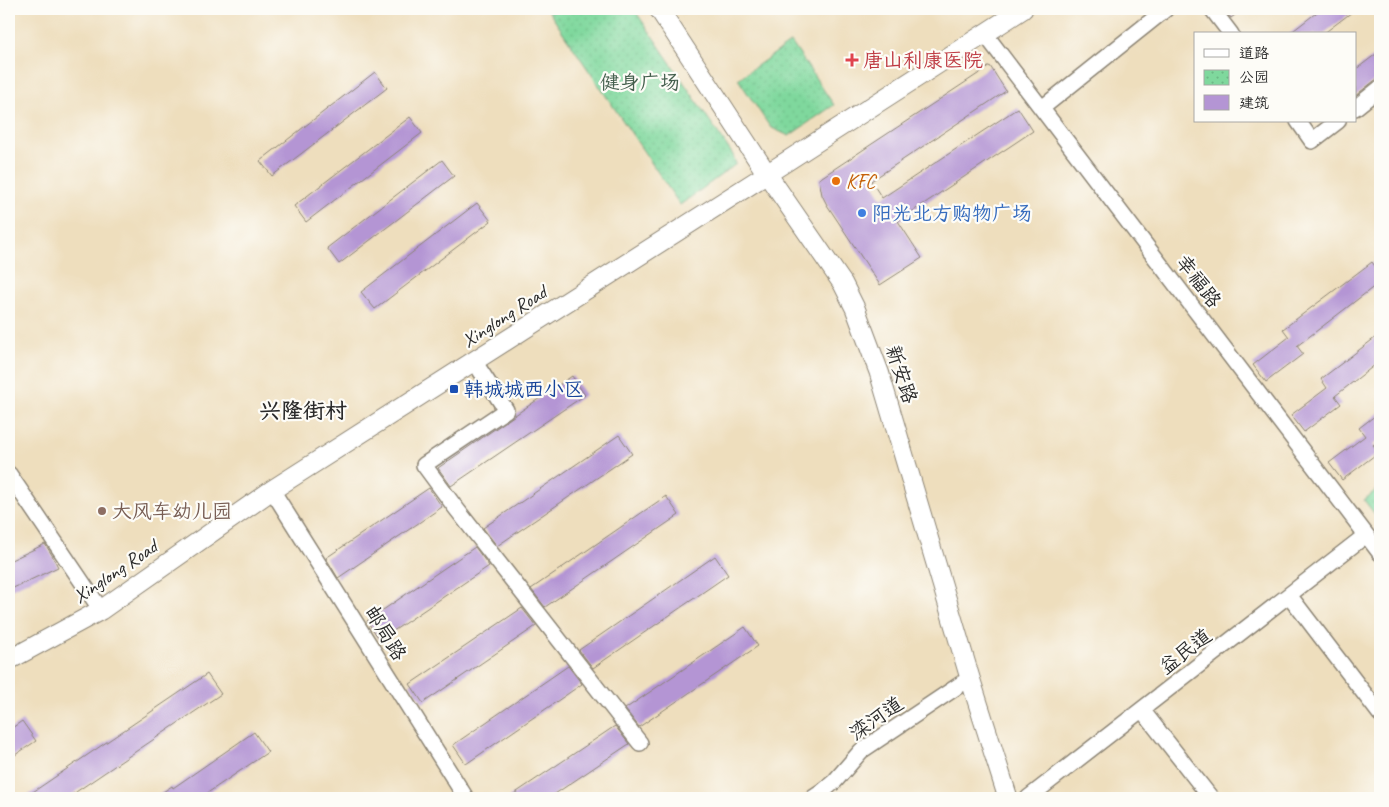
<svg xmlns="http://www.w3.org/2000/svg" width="1389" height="807" viewBox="0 0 1389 807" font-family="Caveat,'LXGW WenKai TC',sans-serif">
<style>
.park{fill:url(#park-dots);stroke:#558264}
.building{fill:#b495d4}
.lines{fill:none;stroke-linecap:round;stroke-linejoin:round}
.minor-casing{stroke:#8c8474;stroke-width:18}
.major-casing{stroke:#8c8474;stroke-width:21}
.minor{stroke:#fff;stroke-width:15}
.major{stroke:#fff;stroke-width:19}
.health-dot{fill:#e0444e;stroke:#fdfcf7;stroke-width:2}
.food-dot{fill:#e8710a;stroke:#fdfcf7;stroke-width:2}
.shop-dot{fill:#3f7fe0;stroke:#fdfcf7;stroke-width:2}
.transit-dot{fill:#1a4fb4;stroke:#fdfcf7;stroke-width:2}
.education-dot{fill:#8d6e63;stroke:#fdfcf7;stroke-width:2}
.labels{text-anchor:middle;stroke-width:4.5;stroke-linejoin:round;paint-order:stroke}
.health-label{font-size:20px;fill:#be3a42;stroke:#fdfcf7;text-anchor:start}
.park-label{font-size:20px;fill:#445f4d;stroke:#fdfcf7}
.food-label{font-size:20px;fill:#c56008;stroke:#fdfcf7;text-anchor:start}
.shop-label{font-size:20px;fill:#366cbe;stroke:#fdfcf7;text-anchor:start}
.street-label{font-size:20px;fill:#2b2b2b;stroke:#fdfcf7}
.transit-label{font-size:20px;fill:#164399;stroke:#fdfcf7;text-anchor:start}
.education-label{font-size:20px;fill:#785e54;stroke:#fdfcf7;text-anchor:start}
.quarter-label{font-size:22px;font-weight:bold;fill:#2b2b2b;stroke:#fdfcf7}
</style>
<defs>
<pattern id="park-dots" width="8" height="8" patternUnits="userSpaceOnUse" patternTransform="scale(1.25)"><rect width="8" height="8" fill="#7fd89d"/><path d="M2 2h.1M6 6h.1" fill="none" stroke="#6eba87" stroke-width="1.8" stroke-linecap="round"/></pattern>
</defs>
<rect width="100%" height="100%" fill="#fdfcf7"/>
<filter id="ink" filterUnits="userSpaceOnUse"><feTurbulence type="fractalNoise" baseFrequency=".02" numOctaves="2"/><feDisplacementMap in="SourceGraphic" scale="10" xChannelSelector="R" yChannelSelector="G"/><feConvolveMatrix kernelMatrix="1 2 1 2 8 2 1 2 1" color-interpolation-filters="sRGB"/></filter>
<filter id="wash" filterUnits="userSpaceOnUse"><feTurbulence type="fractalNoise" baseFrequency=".0096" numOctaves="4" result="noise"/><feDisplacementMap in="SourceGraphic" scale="20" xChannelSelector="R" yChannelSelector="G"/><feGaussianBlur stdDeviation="1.12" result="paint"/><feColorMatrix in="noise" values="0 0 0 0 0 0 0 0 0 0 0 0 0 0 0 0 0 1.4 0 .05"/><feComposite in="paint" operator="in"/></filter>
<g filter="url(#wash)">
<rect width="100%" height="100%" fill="#eedebd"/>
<path class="park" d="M547 9H634L733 155 736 164 680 205Z
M791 42 834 105 789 136 770 127 738 79Z
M1380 487V521L1364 500Z"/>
<g id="blocks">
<path class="building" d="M1224 9H1243L1231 18Z
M1321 9H1356L1323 34H1289Z
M1380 51V78L1374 81 1355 96V70Z
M990 66 1006 91 871 181 882 198 1018 108 1033 131 898 221 922 258 880 285 827 205 822 195 819 179Z
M375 72 387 88 272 176 260 161Z
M410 117 422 133 306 222 294 206Z
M442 160 454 176 339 264 327 248Z
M477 203 491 221 375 309 361 292Z
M1372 262 1380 273V282L1297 346 1303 354 1266 382 1253 365 1289 337 1283 329Z
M1380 334V361L1335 396 1341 404 1304 432 1291 415 1327 388 1321 379Z
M572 376 585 395 451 486 438 468Z
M1380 412V439L1373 445 1379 452 1342 480 1329 463 1365 436 1359 428Z
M619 435 632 454 497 546 483 528Z
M429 488 442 507 338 578 326 558Z
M666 496 679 515 545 607 531 589Z
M45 544 52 555 58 567 9 590V561Z
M475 547 489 566 380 640 367 621Z
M715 556 728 575 593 668 579 650Z
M522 608 536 626 423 703 410 684Z
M745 627 758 646 639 727 625 709Z
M568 666 582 684 466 764 453 745Z
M207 674 221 694 138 750 67 798H24Z
M22 721 36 741 9 759V730Z
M615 726 629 744 549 798H508Z
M254 732 268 752 200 798H154L172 786 173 788Z"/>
</g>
</g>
<g filter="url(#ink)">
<use href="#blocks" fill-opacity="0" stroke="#8c8474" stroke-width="1"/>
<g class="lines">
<defs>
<path id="minor" d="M1212 9 1231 34
M985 34 1380 553
M1042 108 1166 9
M1355 108 1380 88
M1298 121 1312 141 1338 121
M474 361 506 410 424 465 455 507 640 743
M9 474 101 610
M272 490 466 798
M1289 595 1380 714
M1142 710 1211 798
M813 798 822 792 835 781 861 751 970 678
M1028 798 1366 535"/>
<path id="major" d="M659 9 767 174 843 284 855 308 879 372 970 678 1008 798
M9 660 101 610 272 490 767 174 1023 9"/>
</defs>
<use href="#minor" class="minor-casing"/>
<use href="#major" class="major-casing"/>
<use href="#minor" class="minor"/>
<use href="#major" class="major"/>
</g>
</g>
<path class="health-dot" d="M849.5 52.5h5v5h5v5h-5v5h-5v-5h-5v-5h5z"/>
<circle class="food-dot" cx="836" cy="181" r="5"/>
<circle class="shop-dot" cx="862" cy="213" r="5"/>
<rect class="transit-dot" x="449" y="384" width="10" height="10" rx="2.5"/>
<circle class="education-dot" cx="102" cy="511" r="5"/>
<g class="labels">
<g class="health-label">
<text x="863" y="67">唐山利康医院</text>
</g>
<g class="park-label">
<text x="640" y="89">健身广场</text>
</g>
<g class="food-label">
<text x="846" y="188">KFC</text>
</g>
<g class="shop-label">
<text x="872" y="220">阳光北方购物广场</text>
</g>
<g class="street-label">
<text transform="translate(1199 281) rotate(53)" y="7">幸福路</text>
<text transform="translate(504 316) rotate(-33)" y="7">Xinglong Road</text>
<text transform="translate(902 374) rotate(72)" y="7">新安路</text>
<text transform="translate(115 571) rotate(-34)" y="7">Xinglong Road</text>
<text transform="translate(386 633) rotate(58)" y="7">邮局路</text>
<text transform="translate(1185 651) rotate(-38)" y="7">益民道</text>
<text transform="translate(876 718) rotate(-35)" y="7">滦河道</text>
</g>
<g class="transit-label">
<text x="464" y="396">韩城城西小区</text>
</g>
<g class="education-label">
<text x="112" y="518">大风车幼儿园</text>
</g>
<g class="quarter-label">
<text x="303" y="418">兴隆街村</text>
</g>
</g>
<rect width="1389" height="807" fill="none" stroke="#fdfcf7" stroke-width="30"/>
<rect x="1194" y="32" width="162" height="90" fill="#fdfcf7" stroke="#a9a8a5"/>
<rect x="1204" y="49" width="25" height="8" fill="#ffffff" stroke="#a9a8a5"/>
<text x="1239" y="58" font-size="15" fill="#2b2b2b">道路</text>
<rect x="1204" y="70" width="25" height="15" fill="url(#park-dots)" stroke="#a9a8a5"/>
<text x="1239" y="82" font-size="15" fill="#2b2b2b">公园</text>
<rect x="1204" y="95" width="25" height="15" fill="#b495d4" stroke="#a9a8a5"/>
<text x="1239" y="108" font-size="15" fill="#2b2b2b">建筑</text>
</svg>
